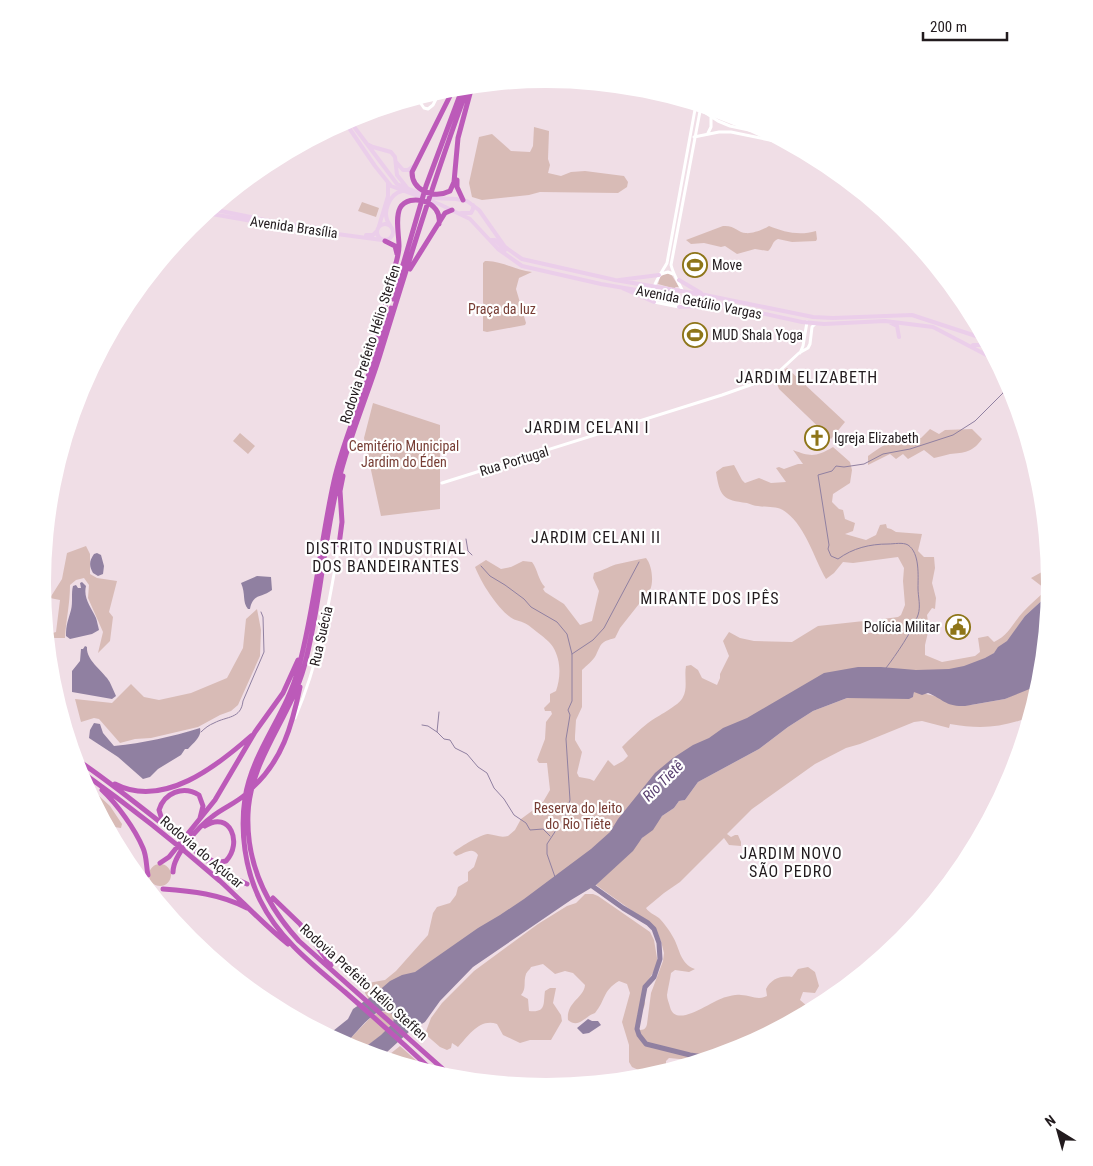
<svg xmlns="http://www.w3.org/2000/svg" width="1093" height="1166" viewBox="0 0 1093 1166" font-family="'Roboto Condensed',sans-serif">
<style>
.green{fill:#d8bbb6}
.water{fill:#9080a1}
.lines{fill:none;stroke-linecap:round;stroke-linejoin:round}
.stream{stroke:#9080a1;stroke-width:1}
.river{stroke:#9080a1;stroke-width:5}
.tertiary{stroke:#fff;stroke-width:3}
.secondary{stroke:#ebceea;stroke-width:4}
.motorway{stroke:#bc5ab9;stroke-width:5}
.labels{text-anchor:middle;stroke-width:4.5;stroke-linejoin:round;paint-order:stroke}
.street-label{font-size:14px;fill:#221b1e;stroke:#fff}
.poi-label{font-size:14px;fill:#221b1e;stroke:#fff;text-anchor:start}
.park-label{font-size:14px;fill:#773d34;stroke:#fff}
.water-label{font-size:15px;font-style:italic;fill:#5a4171;stroke:#fff}
.quarter-label{font-size:16px;letter-spacing:1px;fill:#221b1e;stroke:#fff}
</style>
<rect width="100%" height="100%" fill="#f0dee6"/>
<path class="green" d="M534 127 549 131 548 159 550 165 548 173 561 176 571 172 585 171 624 176 628 182 627 187 618 193 540 192 529 195 482 200 472 197 469 183 479 137 492 134 511 151 530 152 533 146Z
M362 202 379 208 376 217 358 211Z
M723 226C735 225 738 233 746 233 751 234 765 229 769 226 784 232 799 236 816 231L817 239 816 241 792 242 778 239C772 241 773 247 768 251L755 249 737 254 725 246 721 247 704 243 691 244 686 240Z
M485 261C501 260 516 271 532 272L519 278 516 289 526 323 525 325 487 332 483 331V263Z
M666 273 671 274 679 287H675L676 289 658 284 660 277Z
M787 368 845 422 831 439 779 389 775 378Z
M373 403 440 425V509L381 516 364 438Z
M930 429 939 434 945 430 972 429 982 439C973 452 964 453 950 454 945 455 940 457 934 458L924 450 908 459 903 454 896 459 890 454 868 465V456C885 444 900 433 921 438Z
M240 433 255 446 248 454 233 441Z
M833 447 850 462 852 470 850 483 833 494 832 502 839 509 843 510 845 519 855 523 853 531 845 534 866 540 876 535 880 525 886 524 887 528 891 529 896 532 922 534 918 551 924 557H934L935 568 932 583 936 598 935 609 932 608 927 615 929 628 925 645V655L942 662 975 656 980 652 978 638 988 636 994 642C1008 636 1013 623 1023 612 1029 605 1037 599 1044 592V588L1031 578 1049 568V594L1025 616 1010 638 1012 641 969 670 863 672 603 844 484 928 372 1000 368 998 365 993 368 983 385 980 396 971 428 935 433 913 437 907 450 903 456 895 458 887 468 881V872L474 867 478 855C472 846 464 854 456 856L453 853C456 849 483 833 488 834 496 835 500 838 508 836L515 830 521 819 536 808 538 801 543 802 550 790 547 763H539L537 760 545 739 546 722 552 714 551 711H545L544 708 550 702V694L556 691C561 677 561 660 553 647 550 641 533 629 528 625 523 621 515 621 510 617 496 606 482 584 475 567L486 560 501 569 511 567 523 561 532 562C538 570 538 580 545 587L543 589 545 592 564 604 580 625 592 621 599 591 593 578 594 573C602 571 612 565 618 564 627 562 636 560 646 558 652 565 654 582 650 590L620 628 615 638C601 642 602 642 596 655 593 661 586 666 582 670V707L576 720 575 736V740L582 752 577 773 579 777 590 779 594 781 608 760 614 766 623 761 628 756 622 747C630 739 639 730 648 723 657 716 679 706 683 697 688 688 684 676 686 666L691 665 698 670 702 678 717 685 720 678V674L729 656 723 641 729 632 740 638 754 641 792 642 818 626 864 621 865 633H882L883 619 898 617 901 615 905 605 903 581 904 568 898 557 853 563 843 562 834 573 826 579C814 558 806 528 787 513 778 505 769 508 758 506 754 506 751 504 747 503 723 500 720 497 716 472L723 467 734 465 742 480 745 483 759 478 771 483 786 482 776 468 779 467 784 469 798 464H803L793 450C811 457 816 457 833 447Z
M86 546 90 554V574L97 578 117 581 109 612 113 617 110 641 98 653 103 632 88 598 89 585 84 578 76 580 70 585C70 604 66 620 65 638H48L49 634 56 632 60 600 50 598 62 579 67 553Z
M257 609 261 630 260 656 238 705 231 711 220 715 198 727 151 738 135 739 120 743 99 719 94 718 81 722 75 699 112 703 131 684 144 697 159 700 191 693 227 678 243 648 246 619Z
M1041 682 1030 717C1001 728 980 729 950 724L949 728 922 721 914 722 860 744 846 748 815 764 752 809 727 834 731 837 735 835H738L741 842V846L729 845 724 838 680 882 664 893 646 908C649 913 654 914 659 918 664 923 670 931 673 937 680 949 680 964 695 969L689 972 675 970 671 973C670 980 668 988 667 995 667 999 669 1003 670 1007 676 1030 712 1000 726 997 731 996 736 994 741 995 751 995 757 1001 767 996L766 989C771 979 781 975 792 977L798 969 808 967 815 972 819 986 815 993 803 992 800 1000 807 1006 808 1012 803 1011 800 1016 739 1049 700 1061 669 1058 666 1061V1071L651 1076 632 1067 629 1062V1045L622 1022 630 993 627 984 619 981C602 991 606 1000 595 1013 585 1016 579 1029 568 1020 566 1002 584 998 585 985L573 973 565 971 555 974 543 964 531 967C531 968 526 973 526 974 523 982 527 988 521 995L528 999 529 1011C547 1013 543 1003 545 991L550 988H556L553 1003 561 1015 562 1021 551 1040H530L520 1043 503 1035 497 1024C480 1018 469 1035 458 1047L452 1043 451 1048 447 1050 440 1047 425 1034 431 1018 442 1003 474 971 538 924 567 906 576 903 585 894H593L598 896 650 932 654 940 658 964C655 971 645 983 644 989 643 1002 650 1004 637 1015L639 1026 638 1030C644 1030 646 1029 647 1024L651 993 663 961 664 953 661 941 652 925 596 885 642 838 662 816 674 808 679 801 685 800 698 782 759 749 788 727 813 711 847 698 913 697 914 691 971 705 1005 699Z
M84 782 110 806 122 824 121 828 114 827 106 823Z
M149 875a11 11 0 1 1 22 0a11 11 0 1 1-22 0Z
M381 1011 394 1014C395 1030 371 1042 360 1051L345 1044 371 1017Z
M400 1046 419 1063 420 1066 419 1069 385 1058Z"/>
<path class="water" d="M94 554 97 553 101 555 104 566 103 574 98 576 93 573C89 566 89 561 94 554Z
M257 576 271 577 272 590C262 598 253 593 250 609H248C242 602 246 594 241 583Z
M82 582 86 586C83 598 91 607 96 618 97 621 98 626 99 630L92 634 70 639 66 636C66 624 68 621 71 610 73 602 71 593 73 586L76 585 78 588H81L80 583Z
M1049 594 1041 682 1032 688 1005 699 965 706C946 707 943 699 928 693L922 695 914 692 913 697 909 699 847 698 813 711 788 727 759 749 698 782 685 800 679 801 674 808 662 816 653 830 642 838 633 851 596 885 571 900 473 967 440 1001 425 1022 410 1031 387 1052 379 1056 360 1051 381 1035 393 1023 394 1015C390 1013 386 1010 382 1011 370 1013 354 1036 345 1044L328 1035 348 1019 353 1009 375 994 390 981 402 975 415 972 478 928 500 915 524 899 591 849 610 832 618 819 655 773 673 758 693 745 709 738 723 728 747 718 824 673 858 667H881L916 670 949 669 964 666 985 658 994 653 998 647 1007 641 1025 616Z
M85 646 87 647C86 659 100 669 107 678 111 683 113 690 116 696L112 699 72 692V671L80 661 81 649H83Z
M94 723 100 724 103 733 114 746C144 743 171 737 200 728 202 737 194 742 188 749H185L181 755 158 769 150 777 143 779 118 757 89 738 90 730Z
M588 1019 592 1021H598L601 1025 589 1033 583 1034 577 1028Z"/>
<g class="lines">
<path class="stream" d="M466 539 468 551 472 555
M481 566 490 576 505 585 524 599 531 607 557 622 567 634 572 654V701L568 710 570 715 566 739 570 800 566 815 547 844V854L555 877
M572 654 593 640 604 628 639 562
M886 668C896 655 913 630 918 615 921 606 918 597 918 588 918 576 920 553 908 545 903 542 894 544 888 544 870 544 853 548 838 559L831 556 828 549 829 545 818 475 832 471 836 466 844 467 864 464 883 454 910 449 953 435 975 421 1003 393 1008 382
M439 712 437 732 444 739 450 740 455 748 467 754 478 767 487 773 494 788 504 799 514 815 526 823 530 830 543 829 550 836
M422 725 428 726 437 732
M201 732C205 728 209 725 214 723 227 716 241 719 243 701L264 652 263 617 261 612"/>
<path class="river" d="M588 883 623 908 648 923 654 929 659 943 660 959 654 977 645 987 637 1029 639 1035 646 1044 690 1055 704 1057 746 1045"/>
<path class="tertiary" d="M417 98 424 108 428 109 433 105 440 91
M696 104 667 263C661 274 648 290 654 302L679 307 684 303 686 298C681 286 674 277 671 265L701 106
M695 106 718 121 730 126 772 135
M708 133 711 127V116
M694 137 719 132H731L789 144
M661 274 668 272 673 274
M800 353 803 346 807 322
M442 483 722 395 773 377 799 353 808 348 810 344 812 327 815 324
M295 718C319 662 329 605 339 545"/>
<path class="secondary" d="M349 120 397 184 431 198 456 199 467 201 479 210 505 247 522 259 615 280 705 295 813 317 833 318 912 315 985 339
M345 122 375 166 391 186 439 204 470 219 498 249 522 266 601 284 724 305 802 322 824 324 885 321 933 327 996 360
M367 144 373 147 391 152 395 157 397 175 408 189
M396 162 403 170H408L414 166
M211 209 280 223 327 229
M206 213 292 228 382 240
M461 213H471L473 209V205
M377 232a8 8 0 1 1 16 0a8 8 0 1 1-16 0Z
M390 225C381 214 389 194 402 191
M379 226 388 196V183
M366 235H373L377 231
M490 240H495L505 250
M619 280 659 275
M679 280 701 293
M622 288 654 302
M679 307 717 305
M891 323 897 326 899 337
M973 345H982V338
M988 346 989 356"/>
<path class="motorway" d="M454 88 412 172C412 191 434 199 450 191L454 182 458 138 472 86
M457 180V187L463 200
M385 241 395 246 397 254
M410 269 445 213 452 210
M393 299 426 186 463 87
M391 308C380 339 370 371 359 403 350 429 340 454 334 481 320 544 315 608 298 670 286 715 252 752 245 798 240 832 245 869 260 900 279 939 313 965 345 992 376 1019 406 1046 436 1074
M378 336C383 316 388 296 392 276 395 266 399 256 399 246 399 235 395 218 400 208 409 192 443 201 439 224
M339 545 342 522 340 491 343 476
M76 759C107 780 136 803 165 826 192 848 215 871 247 884
M79 770C128 805 175 842 220 881 243 902 264 925 288 944
M115 784C163 809 217 766 251 736
M252 788C282 761 292 726 300 687
M102 790C117 804 135 829 143 848 147 857 146 866 148 875
M163 823 159 810C164 793 183 785 199 795L203 806 200 818
M205 826C230 810 243 843 226 861L216 863 208 858
M160 863 169 857 215 800 255 732 283 693 298 660
M173 872C173 855 199 826 213 816 223 808 236 803 246 794
M163 889C192 891 220 894 247 908
M273 898 300 924 331 965
M453 1078 299 941C266 905 246 864 248 814 250 760 290 718 304 667 321 605 323 541 339 479 349 438 366 399 379 358 407 267 435 176 468 87"/>
</g>
<defs>
<symbol id="stadium-ring" viewBox="-11 -11 22 22"><circle r="9.5" fill="#fff" stroke="#8e7519" stroke-width="1.5"/><path d="M0-5a6.5 5 0 1 0 0 10a6.5 5 0 1 0 0-10ZM-3.5-1.8h7v3.6h-7Z" fill="#8e7519"/></symbol>
<symbol id="church-ring" viewBox="-11 -11 22 22"><circle r="9.5" fill="#fff" stroke="#8e7519" stroke-width="1.5"/><path d="M-1.2-6h2.4v3.5h3.3v2.4h-3.3V6h-2.4V-.1h-3.3v-2.4h3.3Z" fill="#8e7519"/></symbol>
<symbol id="civic-ring" viewBox="-11 -11 22 22"><circle r="9.5" fill="#fff" stroke="#8e7519" stroke-width="1.5"/><path d="M-.6-6.5H3V-4.5H.6V-3L4-1V1h2V6H-6V1h2V-1L-.6-3ZM-1.2 2.5V6h2.4V2.5Z" fill="#8e7519"/></symbol>
</defs>
<g fill-rule="evenodd">
<use href="#stadium-ring" x="681" y="251" width="28" height="28"/>
<use href="#stadium-ring" x="681" y="321" width="28" height="28"/>
<use href="#church-ring" x="803" y="424" width="28" height="28"/>
<use href="#civic-ring" x="944" y="613" width="28" height="28"/>
</g>
<g class="labels">
<g class="street-label">
<text transform="translate(294 227) rotate(8)" y="5">Avenida Brasília</text>
<text transform="translate(699 302) rotate(11)" y="5">Avenida Getúlio Vargas</text>
<text transform="translate(370 344) rotate(-72)" y="5">Rodovia Prefeito Hélio Steffen</text>
<text transform="translate(514 461) rotate(-17)" y="5">Rua Portugal</text>
<text transform="translate(321 636) rotate(-77)" y="5">Rua Suécia</text>
<text transform="translate(202 852) rotate(40)" y="5">Rodovia do Açúcar</text>
<text transform="translate(364 982) rotate(42)" y="5">Rodovia Prefeito Hélio Steffen</text>
</g>
<g class="poi-label">
<text x="712" y="270">Move</text>
<text x="712" y="340">MUD Shala Yoga</text>
<text x="834" y="443">Igreja Elizabeth</text>
<text x="940" y="632" text-anchor="end">Polícia Militar</text>
</g>
<g class="park-label">
<text x="502" y="314">Praça da luz</text>
<text x="404" y="451">Cemitério Municipal<tspan x="404" dy="16">Jardim do Éden</tspan></text>
<text x="578" y="813">Reserva do leito<tspan x="578" dy="16">do Rio Tiête</tspan></text>
</g>
<g class="water-label">
<text transform="translate(663 781) rotate(-45)" y="5">Rio Tietê</text>
</g>
<g class="quarter-label">
<text x="807" y="383">JARDIM ELIZABETH</text>
<text x="587" y="433">JARDIM CELANI I</text>
<text x="596" y="543">JARDIM CELANI II</text>
<text x="386" y="554">DISTRITO INDUSTRIAL<tspan x="386" dy="18">DOS BANDEIRANTES</tspan></text>
<text x="710" y="604">MIRANTE DOS IPÊS</text>
<text x="791" y="859">JARDIM NOVO<tspan x="791" dy="18">SÃO PEDRO</tspan></text>
</g>
</g>
<path d="M0 0H1093V1166H0ZM51 583a495 495 0 1 1 990 0a495 495 0 1 1-990 0Z" fill="#fff" fill-rule="evenodd"/>
<g transform="translate(1058 1131) rotate(323)" stroke="#ffffff" stroke-width="4" paint-order="stroke">
<path d="M0-4L9 19L0 12L-9 19Z" fill="#221b1e"/>
<text y="-8" font-size="14" font-weight="bold" text-anchor="middle" fill="#221b1e">N</text>
</g>
<path d="M923 32v8h84v-8" fill="none" stroke="#221b1e" stroke-width="2.5"/>
<text x="930" y="32" font-size="15" fill="#221b1e" stroke="#ffffff" stroke-width="4" paint-order="stroke">200 m</text>
</svg>
